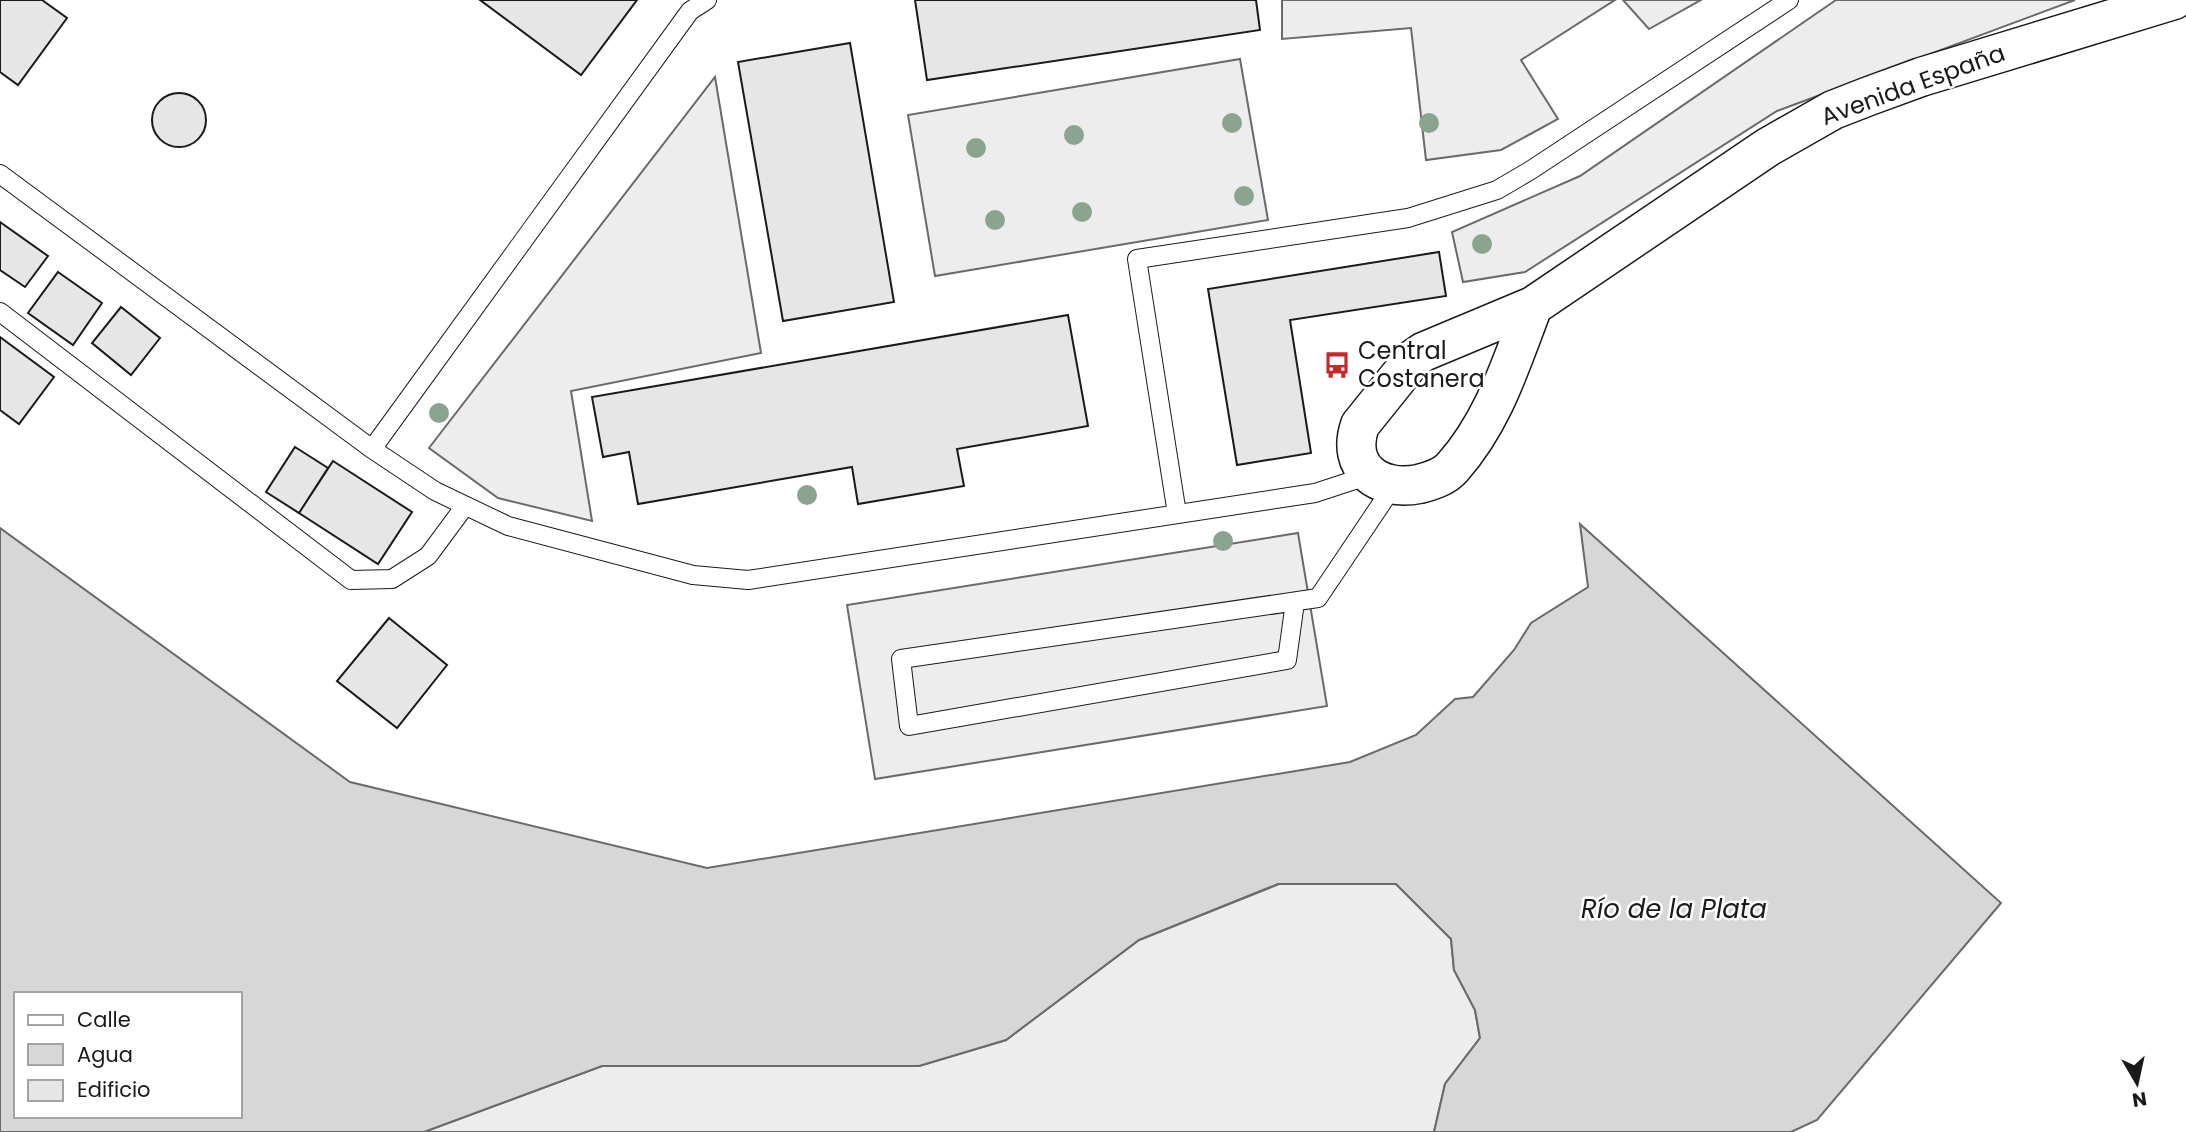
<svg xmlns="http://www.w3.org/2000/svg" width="2186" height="1132" viewBox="0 0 2186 1132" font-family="Poppins,sans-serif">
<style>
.built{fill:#ededed;stroke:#6a6a6a;stroke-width:2}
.water{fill:#d7d7d7;stroke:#6a6a6a;stroke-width:2;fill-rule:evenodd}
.building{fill:#e6e6e6;stroke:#1a1a1a;stroke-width:2}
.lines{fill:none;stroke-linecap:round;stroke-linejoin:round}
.service-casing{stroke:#1a1a1a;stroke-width:20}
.tertiary-casing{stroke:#1a1a1a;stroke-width:41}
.service{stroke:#fff;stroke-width:18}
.tertiary{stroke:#fff;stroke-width:38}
.tree{fill:#8aa48f}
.labels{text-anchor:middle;stroke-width:5;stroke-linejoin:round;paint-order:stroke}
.street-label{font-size:24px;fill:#1a1a1a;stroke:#fff}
.poi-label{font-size:24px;fill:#1a1a1a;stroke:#fff;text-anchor:start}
.water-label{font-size:26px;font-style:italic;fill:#1a1a1a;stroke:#fff}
</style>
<rect width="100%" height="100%" fill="#fff"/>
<path class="built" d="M1282 0H1615L1521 60 1558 119 1501 150 1426 160 1411 28 1282 39Z
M1623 0H1701L1649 29Z
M1836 0H2075L1777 111 1525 272 1463 282 1452 232 1580 176Z
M1240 59 1268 220 935 276 908 115Z
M715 77 761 353 571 391 592 521 498 498 429 448Z
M1298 533 1327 706 875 779 847 605Z
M1279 884H1396L1451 939 1454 970 1475 1010 1480 1038 1445 1084 1434 1132H424L602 1066H919L1006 1040 1139 940Z"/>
<path class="water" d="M1580 524 2001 903 1817 1120 1791 1132H1434L1445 1084 1480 1038 1475 1010 1454 970 1451 939 1396 884H1278L1139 940 1006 1040 919 1066H602L424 1132H0V528L350 782 707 868 1350 762 1416 735 1455 699 1473 697 1514 650 1531 623 1588 587ZM16 994H240V1116H16Z"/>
<path class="building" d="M0 0H42L67 18 18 85 0 72Z
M480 0H637L581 75Z
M915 0H1256L1260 30 927 80Z
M850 43 894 302 783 321 738 62Z
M152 120a27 27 0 1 1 54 0a27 27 0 1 1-54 0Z
M0 222 48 256 25 287 0 270Z
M1439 252 1446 296 1290 320 1311 453 1237 465 1208 289Z
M58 272 102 303 73 345 28 313Z
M121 307 160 338 131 375 92 343Z
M1068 315 1088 426 957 449 964 486 858 504 852 467 638 504 629 452 603 457 592 397Z
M0 337 54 377 19 424 0 410Z
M295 447 328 468 299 513 266 492Z
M333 461 412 512 378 564 299 513Z
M389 618 447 665 397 728 337 681Z"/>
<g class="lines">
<defs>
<path id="service" d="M0 174 372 449 435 491 508 526 693 575 748 580 1315 493 1370 475
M0 312 351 580 392 579 428 556 465 506
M372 449 690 11 707 0
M1177 514 1137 259 1408 218 1497 190 1531 170 1789 0
M1295 602 1287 660 909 726 901 659 1318 598 1394 485"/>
<path id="tertiary" d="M1533 306C1511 363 1494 421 1452 468 1444 477 1431 481 1419 484 1379 492 1345 468 1360 425L1413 359 1423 352 1533 306 1768 147 1833 110 1869 96 1921 77 2174 0"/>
</defs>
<use href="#service" class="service-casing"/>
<use href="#tertiary" class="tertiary-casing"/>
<use href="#service" class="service"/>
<use href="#tertiary" class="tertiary"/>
</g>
<g class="tree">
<circle cx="1232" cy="123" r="10"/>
<circle cx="1429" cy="123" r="10"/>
<circle cx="1074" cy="135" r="10"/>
<circle cx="976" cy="148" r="10"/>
<circle cx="1244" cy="196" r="10"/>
<circle cx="1082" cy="212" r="10"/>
<circle cx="995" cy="220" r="10"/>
<circle cx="1482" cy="244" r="10"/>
<circle cx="439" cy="413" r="10"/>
<circle cx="807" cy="495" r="10"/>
<circle cx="1223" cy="541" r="10"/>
</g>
<defs>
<symbol id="bus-bare" viewBox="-9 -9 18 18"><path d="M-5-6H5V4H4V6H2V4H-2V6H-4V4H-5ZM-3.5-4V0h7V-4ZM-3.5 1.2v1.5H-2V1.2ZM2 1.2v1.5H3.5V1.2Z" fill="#c62828" stroke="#fff" stroke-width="2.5" paint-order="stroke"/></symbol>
</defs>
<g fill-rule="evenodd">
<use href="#bus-bare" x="1318" y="346" width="38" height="38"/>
</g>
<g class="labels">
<g class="street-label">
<text transform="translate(1913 85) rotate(-20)" y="8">Avenida España</text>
</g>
<g class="poi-label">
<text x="1358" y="359">Central<tspan x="1358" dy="28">Costanera</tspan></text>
</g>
<g class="water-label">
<text x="1674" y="918">Río de la Plata</text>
</g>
</g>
<rect x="14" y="992" width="228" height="126" fill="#ffffff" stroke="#a3a3a3" stroke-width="2"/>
<rect x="28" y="1015" width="35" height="10" fill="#ffffff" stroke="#a3a3a3" stroke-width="2"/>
<text x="77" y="1027" font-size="21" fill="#1a1a1a">Calle</text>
<rect x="28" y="1044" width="35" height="21" fill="#d7d7d7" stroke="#a3a3a3" stroke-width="2"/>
<text x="77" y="1062" font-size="21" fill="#1a1a1a">Agua</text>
<rect x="28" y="1080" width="35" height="21" fill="#e6e6e6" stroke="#a3a3a3" stroke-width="2"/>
<text x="77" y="1097" font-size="21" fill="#1a1a1a">Edificio</text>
<g transform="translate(2137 1083) rotate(171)" stroke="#ffffff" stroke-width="5" paint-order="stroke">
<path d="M0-5L12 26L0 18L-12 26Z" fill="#1a1a1a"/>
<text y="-10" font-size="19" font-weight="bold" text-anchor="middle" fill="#1a1a1a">N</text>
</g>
</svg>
